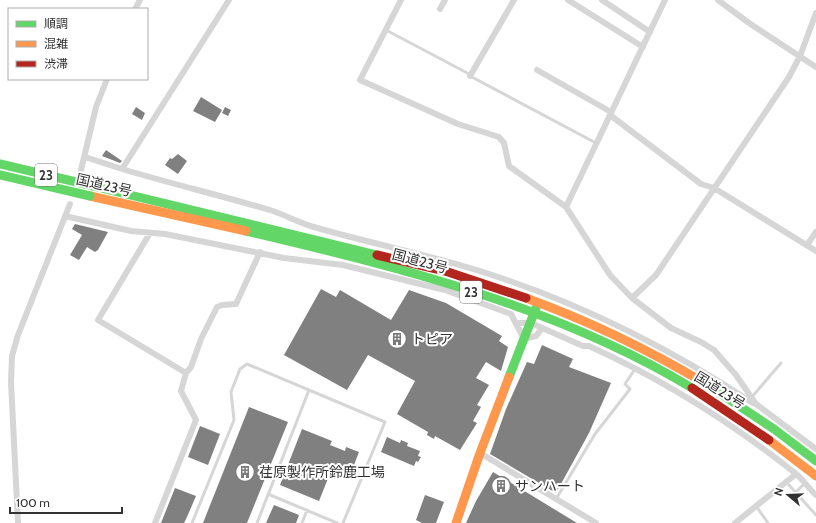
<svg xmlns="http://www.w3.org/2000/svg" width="816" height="523" viewBox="0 0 816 523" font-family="Cabin,'Noto Sans JP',sans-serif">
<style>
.building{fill:#808080}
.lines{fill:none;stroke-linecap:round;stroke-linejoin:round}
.lane{stroke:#d6d6d6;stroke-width:3}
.street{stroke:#d6d6d6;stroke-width:6}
.fast{stroke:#63d668;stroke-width:9}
.slow{stroke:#ff974d;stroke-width:9}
.jam{stroke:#b3261e;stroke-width:9}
.fast-bridge{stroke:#63d668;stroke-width:9}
.labels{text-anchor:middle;stroke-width:4;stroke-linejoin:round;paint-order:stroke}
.shield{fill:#fff;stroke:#707070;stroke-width:1}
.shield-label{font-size:13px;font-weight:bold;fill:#323232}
.street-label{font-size:14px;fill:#323232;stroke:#fff}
.poi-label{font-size:14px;fill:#323232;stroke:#fff;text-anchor:start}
</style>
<rect width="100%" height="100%" fill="#fff"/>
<path class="building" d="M201 97 222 110 215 122 193 111Z
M136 107 145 113 142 120 132 114Z
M225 107 231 110 228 116 222 113Z
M106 150 122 161 120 163 102 156Z
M178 154 187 161 178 174 165 165 170 158 172 159Z
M75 224 108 232 98 250 95 252 87 247 79 260 70 255 82 235 72 229Z
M321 289 336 297 340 290 391 320 409 290 446 303 502 336 499 341 508 347 501 371 486 362 476 378 489 385 477 405 481 407 473 421 477 423 460 450 435 436 434 439 427 435 428 432 397 414 415 381 368 355 347 390 284 355Z
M542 345 573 359 569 367 611 383 589 433 556 493 490 454 506 409 527 362 534 364Z
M249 407 288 422 247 523H203Z
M200 426 220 434 208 465 188 457Z
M302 429 332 441 330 445 345 451 346 447 359 452 349 478 331 471 319 501 280 485Z
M387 437 400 443 401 440 408 443 407 446 420 451 418 456 421 457 418 462 416 461 414 466 381 452Z
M493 472 577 523H466L476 501Z
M175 488 196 496 187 517 184 523H161Z
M425 495 444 502 436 523H422L416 520Z
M274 505 299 515 296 523H266Z"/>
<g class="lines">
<path class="lane" d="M386 30 471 75
M470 76 596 143
M751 398 781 363
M789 485 816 515
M796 492 805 483
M268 494 337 523
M556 499 595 434 630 389 625 384 635 369
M756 506 768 523
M192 523 234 420 231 392 240 369 247 364 385 422 343 523
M257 523 309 390
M302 523 307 510"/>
<path class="street" d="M401 0 360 80 458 124 499 137 504 143 509 166 566 207 610 275 632 298 671 328 701 342 714 350 736 375 756 404 816 449
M568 0 643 47
M602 0 650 32
M718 0 749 23 816 67
M135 9 140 0
M440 9 445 0
M537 70 611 112
M470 76 514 0
M610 115 701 184 714 188 816 251
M85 157 122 169 229 0
M122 169C172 184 223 196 273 211 287 216 300 223 314 227 375 245 438 256 498 277 588 307 674 351 753 403
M81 170 96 107 107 79
M566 207 665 0
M65 216 131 231 165 234 284 258 343 265 445 290 511 314 524 339 536 336 542 328
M150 233 98 320 186 373 181 391 196 420 155 523
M807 245 816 232
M632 298 656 275 789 77 800 56 816 13
M516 323H531L583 346H589C662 379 732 423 795 473 803 479 808 488 816 495
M186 373 191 367 201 339 217 307 222 305 236 304 260 252
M480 453 596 523
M18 523 11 382 12 356 18 335 70 204
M735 523 796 474"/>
<path class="fast" d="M93 186 377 255
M246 231C399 267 556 306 692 388
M509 377 536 308
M706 384 774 429 816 461"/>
<path class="slow" d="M90 196 246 231
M526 298C589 321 649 350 706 384
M769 440 816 476
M456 523 480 453 509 377"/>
<path class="jam" d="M377 255 445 271 526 298
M692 388 769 440"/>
<path class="fast-bridge" d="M0 164 93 186
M0 175 90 196"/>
</g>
<defs>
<symbol id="building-ring" viewBox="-11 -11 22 22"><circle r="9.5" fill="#fff" stroke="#7a7a7a" stroke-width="1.5"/><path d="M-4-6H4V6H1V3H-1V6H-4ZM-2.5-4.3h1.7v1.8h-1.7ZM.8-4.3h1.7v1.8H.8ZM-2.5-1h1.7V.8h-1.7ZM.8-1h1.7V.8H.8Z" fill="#7a7a7a"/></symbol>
</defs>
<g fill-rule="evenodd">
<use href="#building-ring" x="386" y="328" width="22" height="22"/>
<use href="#building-ring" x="234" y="461" width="22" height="22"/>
<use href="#building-ring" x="490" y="475" width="22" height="22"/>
</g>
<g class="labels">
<g class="shield">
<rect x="35" y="164" width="22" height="22" rx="3"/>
<rect x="460" y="281" width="22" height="22" rx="3"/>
</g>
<g class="shield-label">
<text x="46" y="180">23</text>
<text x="471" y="297">23</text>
</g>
<g class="street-label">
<text transform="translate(104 185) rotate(13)" y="5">国道23号</text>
<text transform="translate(420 261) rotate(15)" y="5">国道23号</text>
<text transform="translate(720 390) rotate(32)" y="5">国道23号</text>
</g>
<g class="poi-label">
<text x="411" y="344">トピア</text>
<text x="259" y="477">荏原製作所鈴鹿工場</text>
<text x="515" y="491">サンハート</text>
</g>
</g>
<rect x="8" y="8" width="140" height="72" fill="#ffffff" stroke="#adadad"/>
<rect x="16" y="21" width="20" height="6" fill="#63d668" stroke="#adadad"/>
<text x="44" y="28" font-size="12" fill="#323232">順調</text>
<rect x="16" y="41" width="20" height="6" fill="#ff974d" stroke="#adadad"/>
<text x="44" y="48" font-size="12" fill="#323232">混雑</text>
<rect x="16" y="61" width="20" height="6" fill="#b3261e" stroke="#adadad"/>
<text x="44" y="68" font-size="12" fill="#323232">渋滞</text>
<g transform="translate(788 495) rotate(289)" stroke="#ffffff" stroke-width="3" paint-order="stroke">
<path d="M0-3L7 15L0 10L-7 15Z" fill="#323232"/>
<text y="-6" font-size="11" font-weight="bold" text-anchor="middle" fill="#323232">N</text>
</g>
<path d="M10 507v6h112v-6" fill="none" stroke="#323232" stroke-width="2"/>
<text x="16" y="507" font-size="12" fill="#323232" stroke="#ffffff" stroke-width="3" paint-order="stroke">100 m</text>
</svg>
